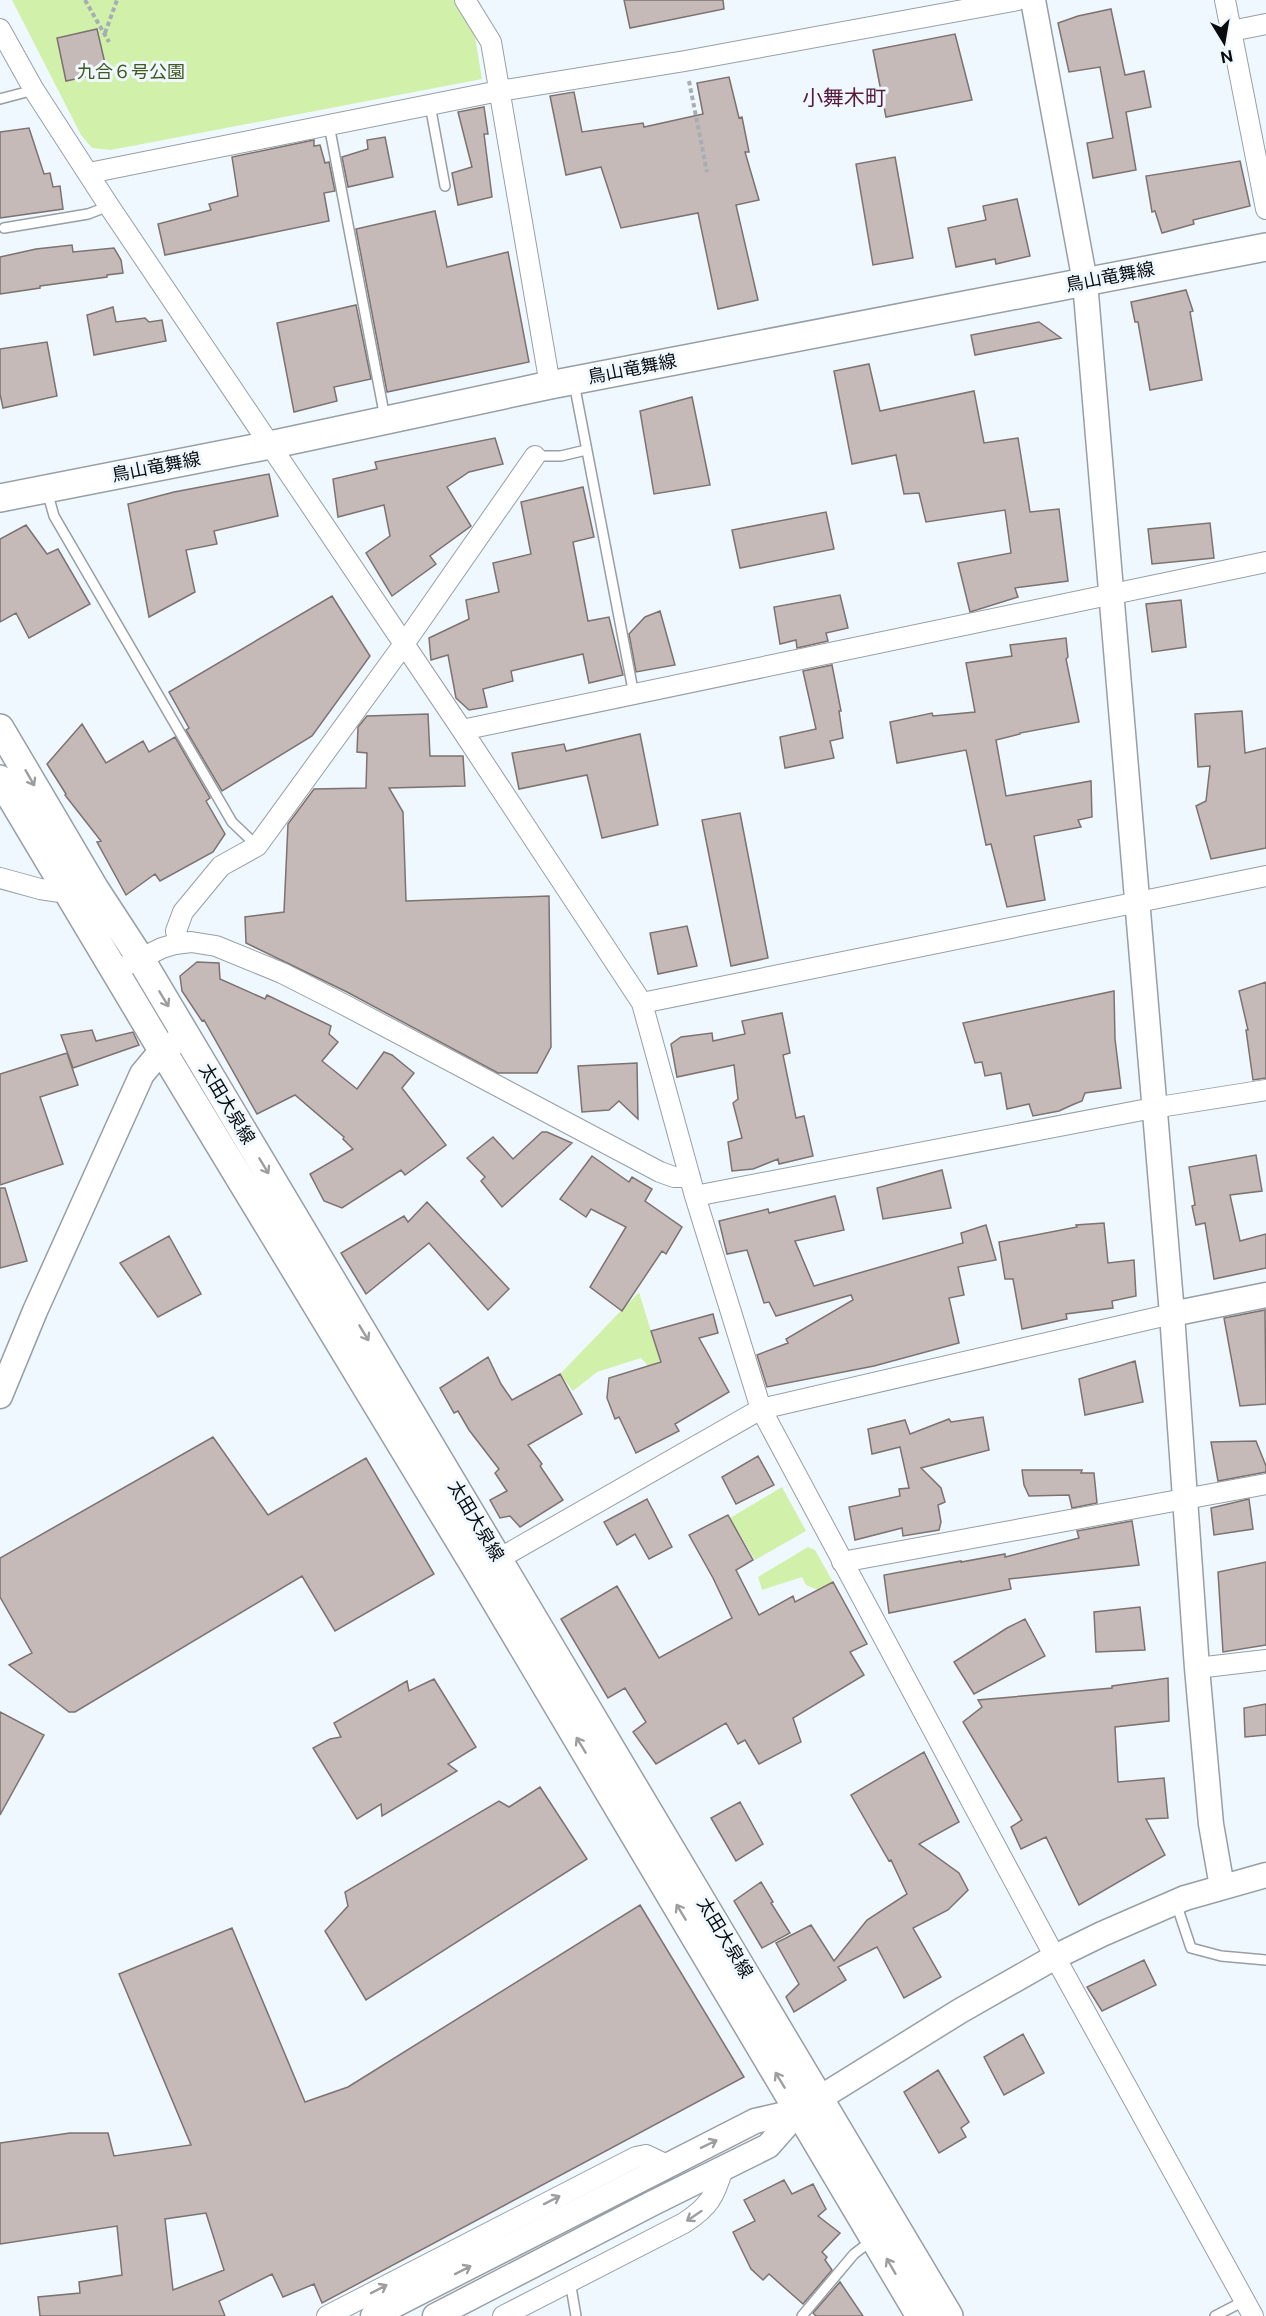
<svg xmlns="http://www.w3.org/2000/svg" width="1266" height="2316" viewBox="0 0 1266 2316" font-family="'Public Sans','Noto Sans JP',sans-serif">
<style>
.green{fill:#d1f1aa}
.building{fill:#c5bab7;stroke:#7c726f;stroke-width:1.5;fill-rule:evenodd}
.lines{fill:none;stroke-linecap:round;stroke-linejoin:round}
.service-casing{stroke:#979fa5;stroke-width:12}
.minor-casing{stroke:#979fa5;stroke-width:22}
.tertiary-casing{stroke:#979fa5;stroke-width:27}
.secondary-casing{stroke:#979fa5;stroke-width:30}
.path{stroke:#a7aeb3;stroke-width:4;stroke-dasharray:4.5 3;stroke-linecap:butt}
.service{stroke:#fff;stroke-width:9}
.minor{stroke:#fff;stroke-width:20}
.tertiary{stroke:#fff;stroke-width:24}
.secondary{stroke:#fff;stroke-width:27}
.oneway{stroke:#9d9e9f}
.labels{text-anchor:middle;stroke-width:6;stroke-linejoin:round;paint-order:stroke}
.park-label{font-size:18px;fill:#41581f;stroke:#f0f8ff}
.street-label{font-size:18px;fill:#090c0e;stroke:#f0f8ff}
.quarter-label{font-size:21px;fill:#57193c;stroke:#f0f8ff}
</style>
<rect width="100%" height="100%" fill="#f0f8ff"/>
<path class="green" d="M12 0H469L482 79 111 150 92 148 81 135Z
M639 1292 660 1361 648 1366 641 1358 597 1372 573 1391 560 1374Z
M782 1487 806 1531 755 1560 730 1518Z
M808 1547 815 1550 833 1582 818 1590 806 1585 802 1577 762 1590 758 1577Z"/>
<path class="building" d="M624 0H723L724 9 630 28Z
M1111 9 1125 75 1144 71 1151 107 1126 112 1136 170 1093 178 1087 143 1113 138 1100 67 1069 72 1058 23 1078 16Z
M97 29 107 72 66 81 57 38Z
M955 34 972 100 886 117 873 50Z
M729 77 739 118 742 117 749 152H745L759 200 736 205 758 300 718 309 698 213 621 228 601 167 566 175 550 96 574 92 582 132 643 123 644 127 703 114 697 83Z
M484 107 488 134H484L492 197 458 205 452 173 472 167 458 112Z
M29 128 44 174 50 173 53 187 60 186 63 209 0 218V132Z
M385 137 393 177 348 187 342 157 368 149 367 140Z
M314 140V146L320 145 325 163 329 162 335 191 324 193 329 221 165 255 158 224 211 210 209 204 238 196 232 157Z
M895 157 913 258 873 265 856 164Z
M1240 161 1250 206 1193 220 1194 224 1162 233 1155 211 1152 212 1146 176Z
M1017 199 1030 256 996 264 995 259 956 267 948 228 986 220 983 206Z
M435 211 447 267 508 252 529 362 387 392 356 229Z
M72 245 73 252 114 248 121 260 123 273 107 275V277L40 286V288L0 294V257L36 249Z
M1186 290 1193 311 1190 312 1202 380 1150 390 1138 322H1135L1131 302Z
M356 305 371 379 334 387 337 401 294 412 277 323Z
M113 307 116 322 145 318 149 322 162 320 166 341 94 355 87 315Z
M1039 322 1061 338 975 355 971 335Z
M47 342 57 396 3 408 0 394V349Z
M869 364 880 411 974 391 984 443 1018 438 1030 512 1059 509 1068 581 1015 588 1018 597 970 612 958 563 1011 553 1005 510 926 522 919 493 904 494 896 455 852 464 834 371Z
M692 397 710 485 654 494 640 411Z
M495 438 503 464 469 472 447 487 471 526 430 556 436 564 392 596 366 553 390 536 384 505 338 517 333 479 377 469 375 462Z
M269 474 278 516 214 531 217 544 186 550 195 592 149 617 128 504 174 492Z
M583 487 594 537 573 542 588 621 609 617 623 675 589 683 583 654 511 671 513 681 483 689 487 707 469 710 456 698 448 655 431 660 429 638 469 619 466 600 499 592 493 563 531 554 521 502Z
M826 512 834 549 740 568 732 530Z
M1210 523 1214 558 1152 564 1148 529Z
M26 525 47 554 58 549 90 604 29 638 16 613 0 622V539Z
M840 595 848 628 826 633 828 641 797 648 796 640 780 644 774 607Z
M332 596 370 656 312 736 222 791 186 730 189 728 169 692Z
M1181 600 1186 647 1152 652 1146 604Z
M660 611 675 665 636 672 629 634 645 617Z
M1066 638 1068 657 1066 659 1079 722 1020 733V734L996 740 1006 796 1091 781 1092 817 1078 820 1081 827 1034 836 1045 900 1007 907 991 844 986 845 966 750 897 763 890 722 932 713 933 716 975 712 966 663 1012 656 1010 645Z
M832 665 841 711H839L843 738 830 741 834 758 785 768 780 737 816 729 803 671Z
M1242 711 1245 753 1266 748V848L1211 859 1196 806 1206 801 1210 766 1198 767 1195 714Z
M428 714 430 756H463L465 786 389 788 403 812 406 901 549 896 551 1047 537 1073H498L347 992 246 943 245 917 284 912 288 824 314 789 366 788 367 753 357 752 358 727 367 716Z
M82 724 106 763 143 741 149 752 175 737 210 798 206 801 225 834 213 852 160 881 155 874 126 895 97 842 101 841 65 795 66 794 47 764Z
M640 734 658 825 602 838 587 775 519 789 512 753 564 744 566 751Z
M740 813 768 958 731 966 702 820Z
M687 926 697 966 658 974 650 933Z
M197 962 219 963 220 979 265 999 267 995 331 1026 329 1034 338 1042 322 1061 357 1089 384 1052 392 1055 414 1073 402 1088 446 1145 405 1175 401 1170 342 1208 324 1201 310 1174 353 1149 343 1139 344 1137 295 1095 257 1114 204 1020 202 1021 182 991 180 976Z
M1266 982V1078L1253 1080 1246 1030H1248L1239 991Z
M1114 991 1115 1039 1121 1088 1085 1093 1082 1101 1072 1105 1059 1111 1033 1116 1029 1104 1007 1109 1001 1073 985 1076 982 1062 975 1063 963 1023Z
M782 1013 790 1053 783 1055 796 1118 804 1116 813 1156 779 1164 778 1159 753 1169 732 1171 728 1142 742 1138 733 1103 738 1099 734 1065 677 1077 671 1044 681 1037 712 1033 713 1041 745 1034 742 1021Z
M92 1030 96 1041 133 1032 139 1045 73 1068 61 1035Z
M67 1053 78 1085 40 1097 63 1164 0 1185V1074Z
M637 1063 638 1119 619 1101 609 1110 582 1112 578 1066Z
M542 1132H547L572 1143 502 1207 481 1181 485 1177 467 1158 493 1137 513 1159Z
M1256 1155 1262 1191 1230 1195 1240 1241 1266 1234V1268L1214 1279 1205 1223 1196 1225 1192 1206 1195 1205 1189 1167Z
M592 1156 629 1182 632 1177 652 1189 645 1201 682 1227 666 1254 662 1251 622 1311 590 1287 626 1227 591 1209 586 1217 560 1199Z
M942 1170 951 1208 883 1219 877 1188Z
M0 1188H5L27 1261 0 1268Z
M835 1196 844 1230 795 1241 814 1286 963 1243 961 1233 986 1225 996 1260 958 1267 964 1295 949 1298 959 1343 874 1366 767 1387 757 1355 788 1343 786 1339 853 1300 851 1295 776 1316 769 1302 764 1303 747 1250 727 1254 719 1221 768 1209 769 1213Z
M427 1202 509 1289 488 1310 429 1243 366 1294 341 1253 404 1216 408 1222Z
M1104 1223 1108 1263 1134 1260 1136 1296 1112 1301 1113 1308 1066 1314 1067 1319 1022 1329 1013 1279H1005L999 1242 1077 1227 1076 1225Z
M169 1236 201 1294 158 1317 120 1263Z
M1265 1310 1266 1404 1240 1406 1224 1318Z
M713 1314 718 1333 699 1338 729 1392 675 1424 679 1431 636 1453 619 1417 615 1419 607 1398 609 1378 661 1362 651 1331Z
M488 1357 501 1384 512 1400 560 1374 582 1414 528 1445 542 1464 540 1466 563 1500 520 1527 510 1516 500 1518 490 1500 507 1491 495 1473 499 1469 469 1430 458 1411 454 1413 440 1388Z
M1135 1361 1143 1402 1085 1415 1079 1379Z
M983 1417 989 1450 921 1468 941 1488 945 1502 938 1505 941 1522 939 1530 903 1536 902 1528 855 1540 849 1507 900 1496 899 1489 909 1488 900 1447 872 1454 868 1429 905 1420 910 1434 949 1419 951 1422Z
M213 1437 268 1515 366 1458 434 1574 335 1631 302 1576 75 1712H69L9 1665 32 1653 0 1597V1558Z
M1256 1441 1266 1466V1472L1218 1481 1211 1442Z
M758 1456 774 1485 736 1504 722 1477Z
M1022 1470H1082L1081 1473H1094L1097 1503 1072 1508 1069 1495 1029 1496 1024 1485Z
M647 1499 672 1547 649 1559 635 1534 617 1545 604 1522Z
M1249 1499 1253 1529 1214 1535 1211 1508Z
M728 1515 753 1560 736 1570 759 1615 793 1596 795 1602 833 1582 867 1644 850 1652 864 1675 793 1718 801 1742 759 1764 745 1740 738 1744 726 1723 656 1764 633 1732 646 1722 625 1688 608 1698 561 1619 617 1586 659 1658 732 1618 713 1578 689 1535Z
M1132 1521 1139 1565 1009 1579 1011 1589 889 1613 884 1575 961 1561V1562L1005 1554V1557L1079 1538 1077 1531Z
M1266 1562V1645L1223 1652 1218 1572Z
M1140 1607 1145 1650 1096 1652 1094 1612Z
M1025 1619 1045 1656 974 1694 954 1662 1007 1628Z
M1168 1678 1169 1721 1115 1727 1118 1782 1164 1778 1168 1818 1146 1819 1165 1855 1079 1905 1046 1837 1021 1849 1011 1827 1022 1820 963 1722 982 1707 978 1700 1112 1688V1686Z
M434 1679 476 1747 448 1764 457 1771 382 1816 381 1804 357 1819 313 1748 330 1739 341 1737 334 1723 407 1681 409 1691Z
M1266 1704V1735L1245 1737 1244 1708Z
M0 1712 44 1735 0 1815Z
M924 1752 959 1822 919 1844 959 1873 968 1890 948 1910 913 1928 941 1977 904 1998 877 1947 838 1967 846 1980 794 2012 786 1997 799 1984 776 1943 811 1925 834 1961 867 1920 907 1894 891 1860 889 1861 851 1795Z
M540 1787 587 1859 366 2000 325 1931 348 1906 345 1892 499 1801 509 1807Z
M740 1802 763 1844 736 1861 711 1818Z
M761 1882 773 1902 771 1903 790 1933 762 1948 734 1901Z
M640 1905 744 2077 322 2303 314 2284 283 2297 272 2274 219 2301 225 2316H40L38 2297 80 2293 79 2282 122 2275 117 2226 0 2244V2143L70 2133H108L114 2156 191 2145 119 1974 232 1928 305 2102 348 2087ZM206 2213 224 2270 173 2290 165 2219Z
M1144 1960 1156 1985 1102 2011 1087 1987Z
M1023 2034 1044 2073 1004 2095 984 2057Z
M938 2070 969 2122 961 2128 966 2137 939 2153 904 2092Z
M784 2180 792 2194 813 2184 826 2209 818 2216 840 2233 822 2252 827 2257 825 2260 832 2270 803 2304 769 2274 763 2280 751 2269 733 2232 755 2221 744 2200Z
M840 2282 863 2316H816L813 2313Z"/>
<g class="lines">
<defs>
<path id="service" d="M0 99 34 90
M430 105 445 186
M329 125 385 418
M4 228 88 214 109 206
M574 383 634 695
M535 456H561L586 450
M47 491 54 516 232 822 257 846
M1176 1903 1191 1948 1221 1956 1266 1960
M570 2281 576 2316
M802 2316 854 2254 871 2241
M1215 2316 1244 2301"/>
<path id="minor" d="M465 0 491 42 550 385
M1225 0 1266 209
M0 29 34 90 109 206 462 730 642 1003 695 1196 761 1409 1055 1957 1253 2316
M1231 31 1266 24
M89 173 499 91 685 61 1018 0
M462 730 1266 562
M0 878 40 889 67 893
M179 943 176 931 183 912 221 866 257 846 404 644 535 456
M129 964 162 948 175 944 191 942 216 946 282 973 341 1003 660 1172 674 1177H690
M642 1003 1266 876
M695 1196 1153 1108 1266 1090
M842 1562 1266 1484
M488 1565 761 1409 1172 1314
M1197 1668 1266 1660
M327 2316 636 2157 646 2155 667 2165
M503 2316 684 2223C709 2207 715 2196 723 2168"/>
<path id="tertiary" d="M1033 0 1085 282 1172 1314 1197 1668 1211 1824 1222 1887
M1172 1314 1266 1295
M0 1396 35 1311 142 1074 162 1050 179 1040
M373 2316 755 2121 799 2111
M435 2316 653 2203 768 2146 799 2111 960 2011 1055 1957 1102 1934 1185 1898 1266 1875"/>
<path id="secondary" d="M0 498 270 445 550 385 1266 247
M0 728 95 889 140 958 949 2316
M0 779 162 1050 477 1570 920 2316"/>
</defs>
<use href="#service" class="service-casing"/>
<use href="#minor" class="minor-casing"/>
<use href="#tertiary" class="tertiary-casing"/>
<use href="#secondary" class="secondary-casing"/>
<path class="path" d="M85 0 109 42
M105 33 117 0
M689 81 707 172"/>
<use href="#service" class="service"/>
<use href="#minor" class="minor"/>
<use href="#tertiary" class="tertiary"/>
<use href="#secondary" class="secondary"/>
</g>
<defs><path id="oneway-shaft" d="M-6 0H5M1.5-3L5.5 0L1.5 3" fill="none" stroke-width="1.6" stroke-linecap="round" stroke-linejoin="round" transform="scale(1.5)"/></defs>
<g class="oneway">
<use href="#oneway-shaft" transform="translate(30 778) rotate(60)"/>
<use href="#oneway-shaft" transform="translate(164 999) rotate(59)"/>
<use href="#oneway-shaft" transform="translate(264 1166) rotate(59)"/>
<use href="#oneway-shaft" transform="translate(364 1333) rotate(59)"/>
<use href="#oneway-shaft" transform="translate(581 1745) rotate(-121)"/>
<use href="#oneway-shaft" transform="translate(681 1912) rotate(-121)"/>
<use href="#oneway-shaft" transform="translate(780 2080) rotate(-121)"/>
<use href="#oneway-shaft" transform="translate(709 2144) rotate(-26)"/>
<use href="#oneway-shaft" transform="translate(552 2200) rotate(-27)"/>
<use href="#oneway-shaft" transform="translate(694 2216) rotate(146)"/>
<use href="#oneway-shaft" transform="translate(891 2266) rotate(-120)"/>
<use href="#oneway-shaft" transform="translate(463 2270) rotate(-27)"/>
<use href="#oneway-shaft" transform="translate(379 2289) rotate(-27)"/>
</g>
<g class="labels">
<g class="park-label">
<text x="131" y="78">九合６号公園</text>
</g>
<g class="street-label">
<text transform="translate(1110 277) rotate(-11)" y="6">鳥山竜舞線</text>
<text transform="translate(632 369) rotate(-11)" y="6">鳥山竜舞線</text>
<text transform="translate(156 467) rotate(-11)" y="6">鳥山竜舞線</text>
<text transform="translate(227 1104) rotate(59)" y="6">太田大泉線</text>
<text transform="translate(476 1521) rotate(59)" y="6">太田大泉線</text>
<text transform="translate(725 1938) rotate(59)" y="6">太田大泉線</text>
</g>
<g class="quarter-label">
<text x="844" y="105">小舞木町</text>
</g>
</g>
<g transform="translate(1224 42) rotate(169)" stroke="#f0f8ff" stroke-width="4.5" paint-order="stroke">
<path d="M0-4.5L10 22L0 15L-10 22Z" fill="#090c0e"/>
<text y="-9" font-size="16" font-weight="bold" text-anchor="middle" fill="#090c0e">N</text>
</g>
</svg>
